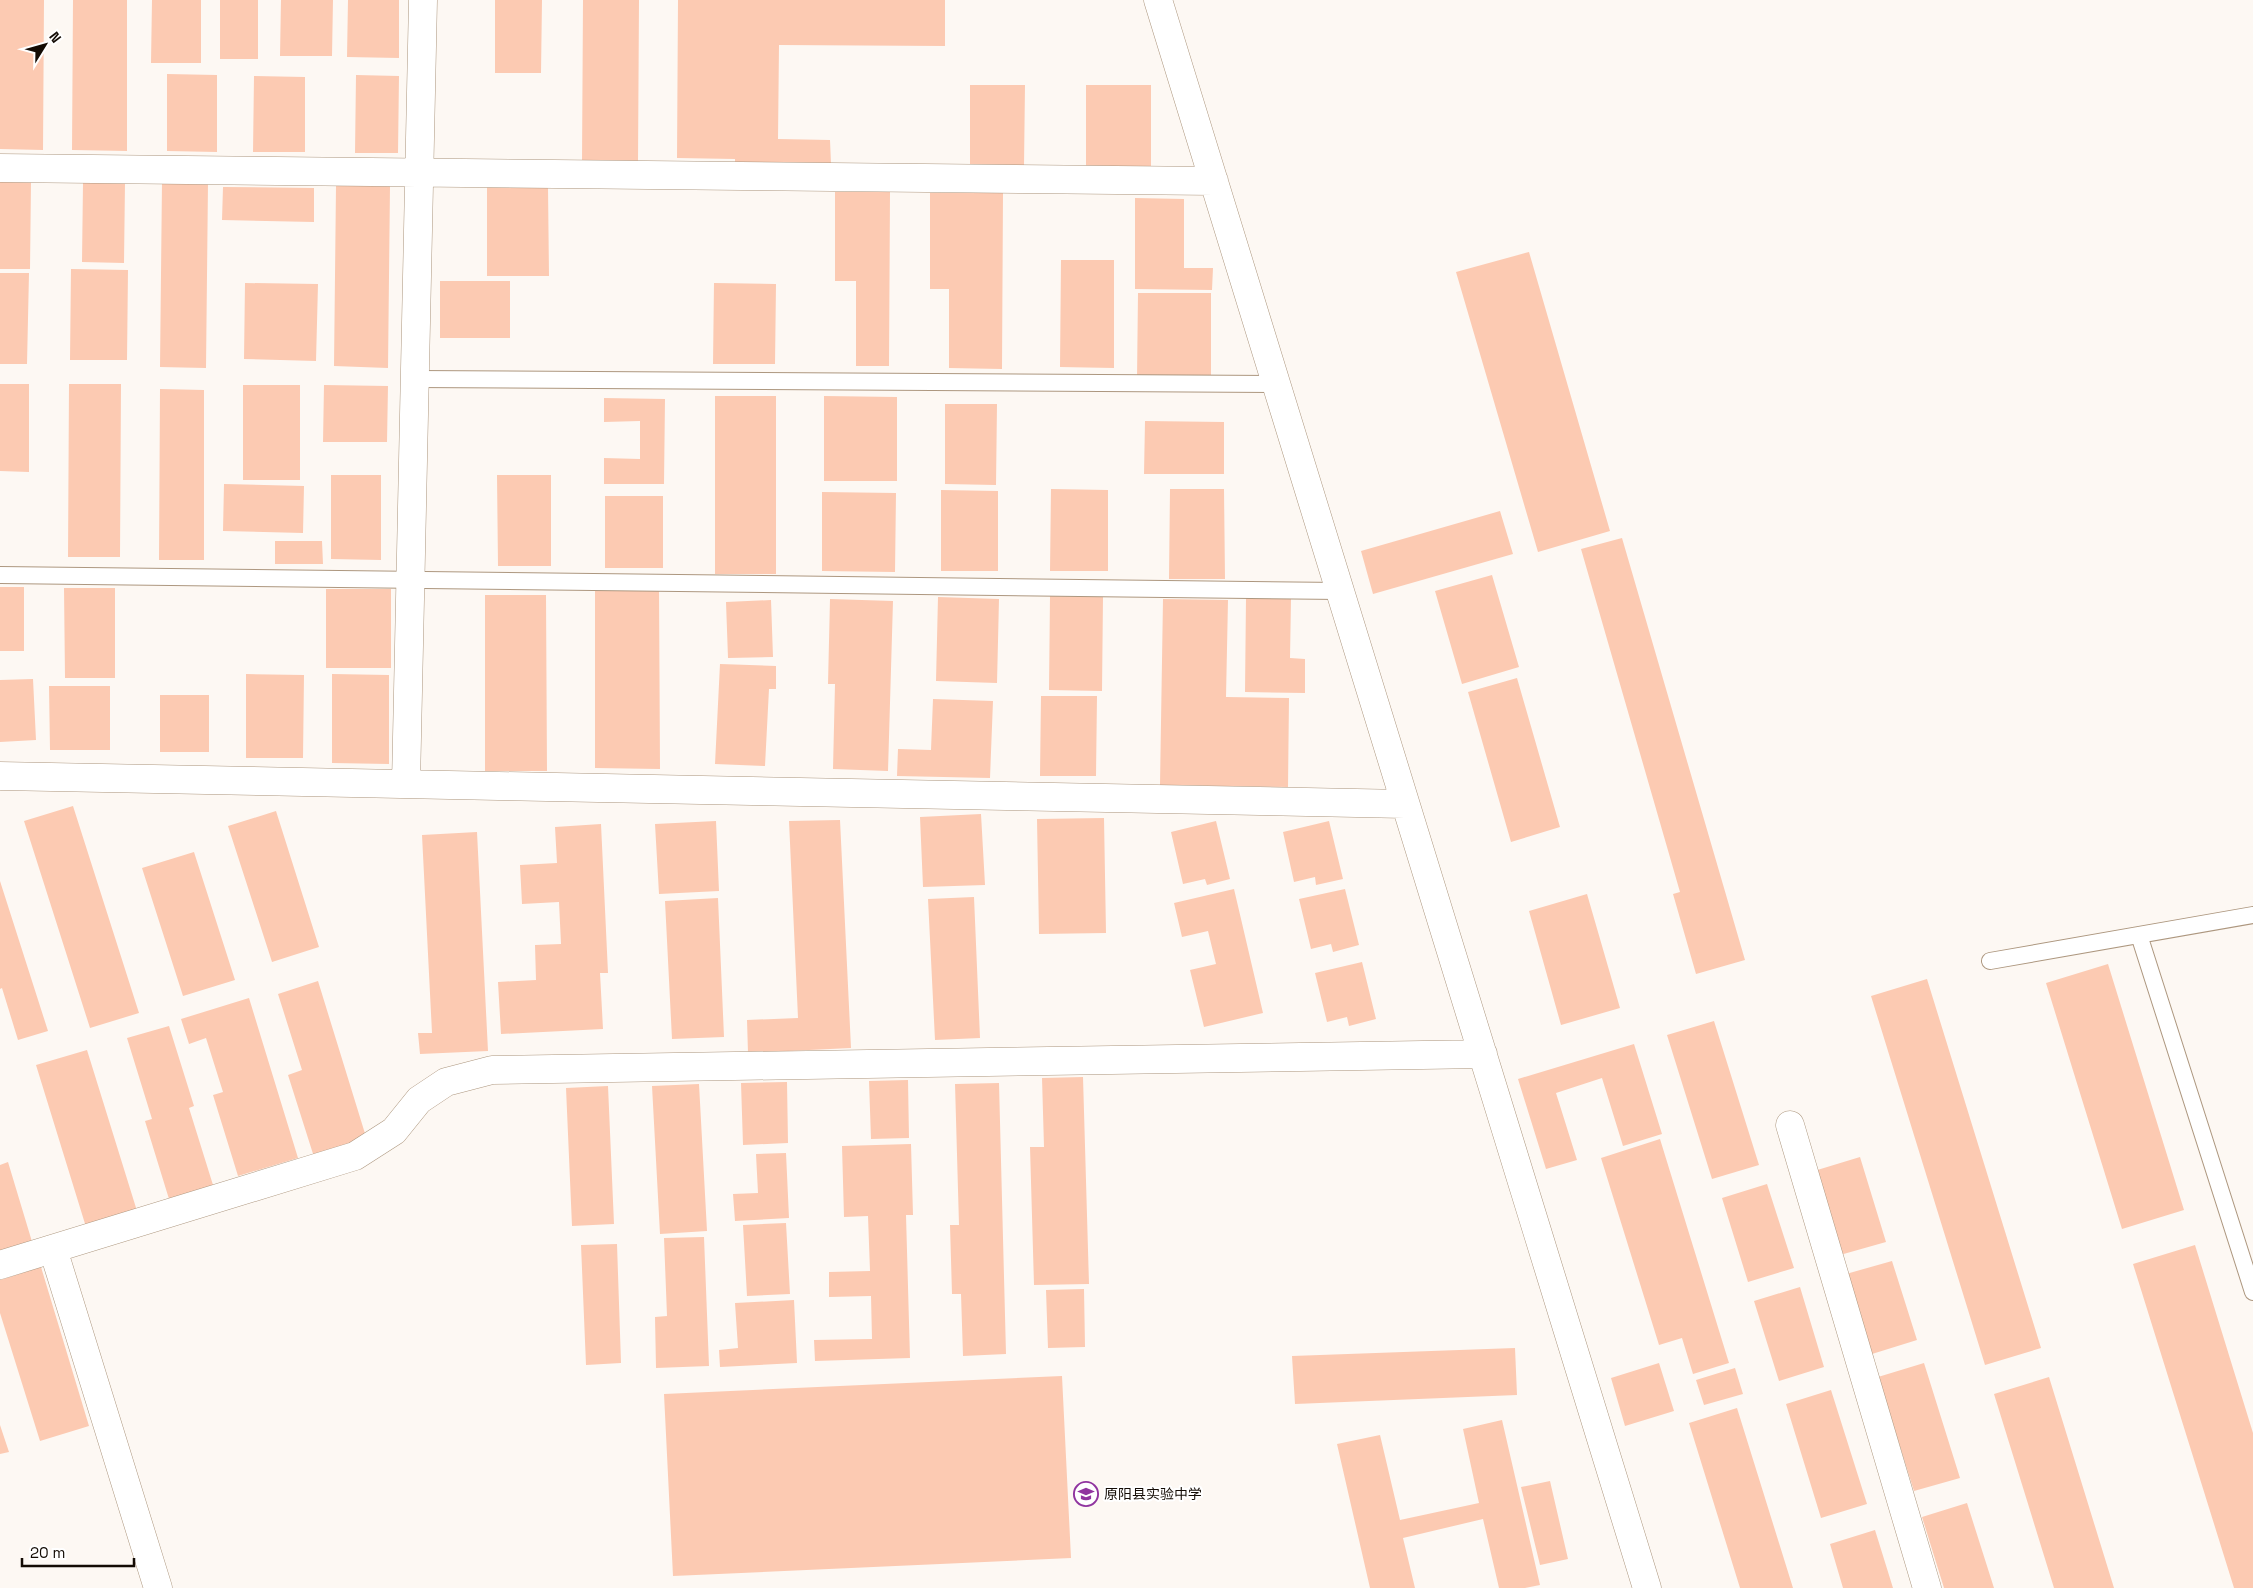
<svg xmlns="http://www.w3.org/2000/svg" width="2253" height="1588" viewBox="0 0 2253 1588" font-family="'Space Grotesk','Noto Sans SC',sans-serif">
<style>
.building{fill:#fccab2}
.lines{fill:none;stroke-linecap:round;stroke-linejoin:round}
.service-casing{stroke:#ad977f;stroke-width:18}
.minor-casing{stroke:#ad977f;stroke-width:29}
.service{stroke:#fff;stroke-width:16}
.minor{stroke:#fff;stroke-width:28}
.labels{text-anchor:middle;stroke-width:4;stroke-linejoin:round;paint-order:stroke}
.poi-label{font-size:14px;fill:#130b04;stroke:#fff;text-anchor:start}
</style>
<rect width="100%" height="100%" fill="#fdf8f3"/>
<path class="building" d="M0 0H44L43 150 0 149Z
M73 0H127V151L72 150Z
M152 0H201V63H151Z
M220 0H258V59H220Z
M281 0H333L332 56H280Z
M348 0H399V58L347 57Z
M495 0H542L541 73H495Z
M583 0H639L638 162H582Z
M678 0H945V46L779 45 778 139 830 140 831 164 735 163V159L677 158Z
M167 74 217 75V152L167 151Z
M356 75 399 76 398 153H355Z
M254 76 305 77V152H253Z
M970 85H1025L1024 166 970 165Z
M1086 85H1151V167L1086 166Z
M0 181 31 182 30 269H0Z
M162 182 208 183 206 368 160 367Z
M83 183H125L124 263 82 262Z
M336 186H390L388 368 334 366Z
M223 187 314 188V222L222 220Z
M487 187H548L549 276H487Z
M835 192H890L889 366H856V281H835Z
M930 193H1003L1002 369 949 368V289H930Z
M1135 198 1184 199V268H1213L1212 290 1135 289Z
M1529 252 1610 531 1538 552 1456 272Z
M1061 260H1114V368L1060 367Z
M71 269 128 270 127 360H70Z
M0 273H29L27 364H0Z
M440 281H510V338H440Z
M245 283 318 284 316 361 244 359Z
M714 283 776 284 775 364H713Z
M1138 293H1211V380L1137 379Z
M0 384H29V472L0 471Z
M69 384H121L120 557H68Z
M243 385H300V480H243Z
M324 385 388 386 387 442H323Z
M160 389 204 390V560H159Z
M715 396H776V574H715Z
M824 396 897 397V481H824Z
M604 398 665 399 664 484H604V458L640 459V421L604 422Z
M945 404H997L996 485 945 484Z
M1145 421 1224 422V474H1144Z
M331 475H381V560L331 559Z
M497 475H551V566H498Z
M224 484 304 486 303 533 223 531Z
M1051 489 1108 490V571H1050Z
M1170 489H1224L1225 579H1169Z
M941 490 998 491V571H941Z
M822 492 896 493 895 572 822 571Z
M605 496H663V568H605Z
M1500 511 1513 554 1373 594 1361 551Z
M1622 538 1745 960 1696 974 1673 894 1680 892 1581 549Z
M275 541H322L323 564H275Z
M1492 575 1519 667 1462 684 1435 591Z
M0 587H24V651H0Z
M595 587 659 588 660 769 595 768Z
M64 588H115V678H65Z
M326 589H391V668H326Z
M485 595H546L547 771H485Z
M1050 596 1103 597 1102 691 1049 690Z
M938 597 999 599 997 683 936 681Z
M1246 598 1291 599 1290 658 1305 659V693L1245 692Z
M830 599 893 601 888 771 833 769 835 684H828Z
M1163 599 1228 600 1226 697 1289 698 1288 787 1160 785Z
M771 600 773 657 728 658 726 602Z
M720 664 776 666V689H769L765 766 715 764Z
M246 674 304 675 303 758H246Z
M332 674 389 675V764L332 763Z
M1517 678 1560 827 1511 842 1468 692Z
M33 679 36 740 0 742V680Z
M49 686H110V750H50Z
M160 695H209V752H160Z
M1041 696H1097L1096 776H1040Z
M933 699 993 701 990 778 897 776 898 749 931 750Z
M73 806 139 1013 90 1028 24 821Z
M276 811 319 947 272 962 228 826Z
M981 814 985 885 923 887 920 817Z
M1104 818 1106 933 1039 934 1037 819Z
M840 820 851 1048 748 1053 747 1020 798 1018 789 821Z
M716 821 719 891 659 894 655 824Z
M1216 821 1230 879 1207 885 1205 879 1183 884 1171 832Z
M1329 821 1343 879 1316 885 1315 877 1294 882 1283 832Z
M601 824 608 973H600L603 1029 501 1034 498 982 536 980 535 945 561 944 559 902 522 904 520 865 557 863 555 827Z
M477 832 488 1051 420 1054 418 1033H432L422 835Z
M194 852 235 980 183 996 142 868Z
M0 881 48 1031 18 1040 2 988 0 989Z
M1234 889 1263 1013 1204 1027 1190 970 1216 964 1208 931 1182 937 1174 903Z
M1345 889 1359 945 1333 952 1331 944 1311 949 1299 899Z
M1587 894 1620 1008 1561 1025 1529 911Z
M974 897 980 1038 935 1040 928 899Z
M718 898 724 1037 672 1039 665 901Z
M1362 962 1376 1019 1349 1026 1347 1017 1327 1022 1315 973Z
M2108 964 2184 1210 2122 1229 2046 983Z
M1927 979 2041 1348 1985 1365 1871 996Z
M318 981 367 1140 314 1157 288 1075 302 1070 278 994Z
M249 998 298 1158 238 1176 213 1095 223 1092 206 1038 189 1044 181 1019Z
M1714 1021 1759 1165 1712 1179 1667 1035Z
M169 1026 194 1106 189 1108 213 1185 169 1199 145 1121 152 1119 127 1038Z
M1634 1044 1662 1134 1623 1146 1602 1078 1556 1093 1577 1160 1546 1169 1518 1079Z
M87 1050 137 1211 86 1227 36 1065Z
M1083 1077 1089 1284 1034 1285 1030 1147H1044L1042 1078Z
M908 1080 909 1138 871 1139 869 1081Z
M787 1082 788 1143 743 1145 741 1083Z
M999 1083 1006 1354 963 1356 961 1294H952L950 1225H959L955 1084Z
M699 1084 707 1231 660 1234 652 1086Z
M608 1086 614 1224 572 1226 566 1088Z
M1660 1139 1729 1363 1693 1374 1682 1338 1659 1345 1601 1158Z
M911 1144 913 1215H906L910 1358 815 1361 814 1340 872 1339 871 1296 829 1297V1272L870 1271 868 1216 844 1217 842 1146Z
M786 1153 789 1218 735 1221 733 1194 758 1193 756 1154Z
M1860 1157 1886 1242 1840 1255 1814 1171Z
M8 1162 33 1245 0 1255V1165Z
M1767 1184 1794 1268 1748 1282 1722 1198Z
M786 1223 790 1294 747 1296 743 1225Z
M704 1237 709 1366 656 1368 655 1317 667 1316 664 1238Z
M617 1244 621 1363 586 1365 581 1245Z
M2195 1245 2253 1433V1588H2234L2133 1264Z
M1892 1261 1917 1340 1872 1354 1846 1274Z
M41 1267 89 1426 40 1441 0 1313V1280Z
M1800 1287 1824 1367 1779 1381 1754 1301Z
M1084 1289 1085 1347 1048 1348 1046 1290Z
M794 1300 797 1363 720 1367 719 1350 738 1348 735 1303Z
M1515 1348 1517 1395 1295 1404 1292 1356Z
M1659 1363 1674 1411 1625 1426 1611 1378Z
M1924 1363 1960 1478 1914 1491 1878 1377Z
M1735 1368 1743 1394 1704 1405 1696 1380Z
M1062 1376 1071 1558 673 1576 664 1394Z
M2049 1377 2114 1588H2054L1994 1394Z
M1831 1390 1867 1504 1821 1518 1786 1404Z
M1737 1408 1793 1588H1740L1689 1423Z
M1502 1420 1540 1585 1525 1588H1499L1483 1519 1403 1538 1415 1588H1370L1337 1444 1380 1435 1400 1520 1479 1503 1463 1429Z
M0 1425 9 1452 0 1454Z
M1550 1481 1568 1559 1540 1565 1521 1487Z
M1967 1503 1994 1588H1944L1922 1517Z
M1875 1530 1893 1588H1843L1830 1544Z"/>
<g class="lines">
<defs>
<path id="service" d="M415 379 1276 384
M0 575 1340 591
M2139 935 2253 1292
M1990 961 2253 915"/>
<path id="minor" d="M1158 0 1647 1588
M0 168 1214 181
M0 776 1405 804
M406 784 423 0
M1790 1125 1927 1588
M53 1249 158 1588
M0 1265 355 1156 394 1131 419 1100 446 1082 492 1070 1483 1054"/>
</defs>
<use href="#service" class="service-casing"/>
<use href="#minor" class="minor-casing"/>
<use href="#service" class="service"/>
<use href="#minor" class="minor"/>
</g>
<defs>
<symbol id="school-ring" viewBox="-11 -11 22 22"><circle r="9.5" fill="#fff" stroke="#90349f" stroke-width="1.5"/><path d="M0-5L7-2L0 1L-7-2ZM-4 1L0 2.5L4 1V4Q0 6-4 4Z" fill="#90349f"/></symbol>
</defs>
<g fill-rule="evenodd">
<use href="#school-ring" x="1072" y="1480" width="28" height="28"/>
</g>
<g class="labels">
<g class="poi-label">
<text x="1104" y="1499">原阳县实验中学</text>
</g>
</g>
<g transform="translate(45 45) rotate(53)" stroke="#ffffff" stroke-width="4" paint-order="stroke">
<path d="M0-4L9 19L0 12L-9 19Z" fill="#130b04"/>
<text y="-8" font-size="14" font-weight="bold" text-anchor="middle" fill="#130b04">N</text>
</g>
<path d="M22 1558v8h112v-8" fill="none" stroke="#130b04" stroke-width="2.5"/>
<text x="30" y="1558" font-size="15" fill="#130b04" stroke="#ffffff" stroke-width="4" paint-order="stroke">20 m</text>
</svg>
